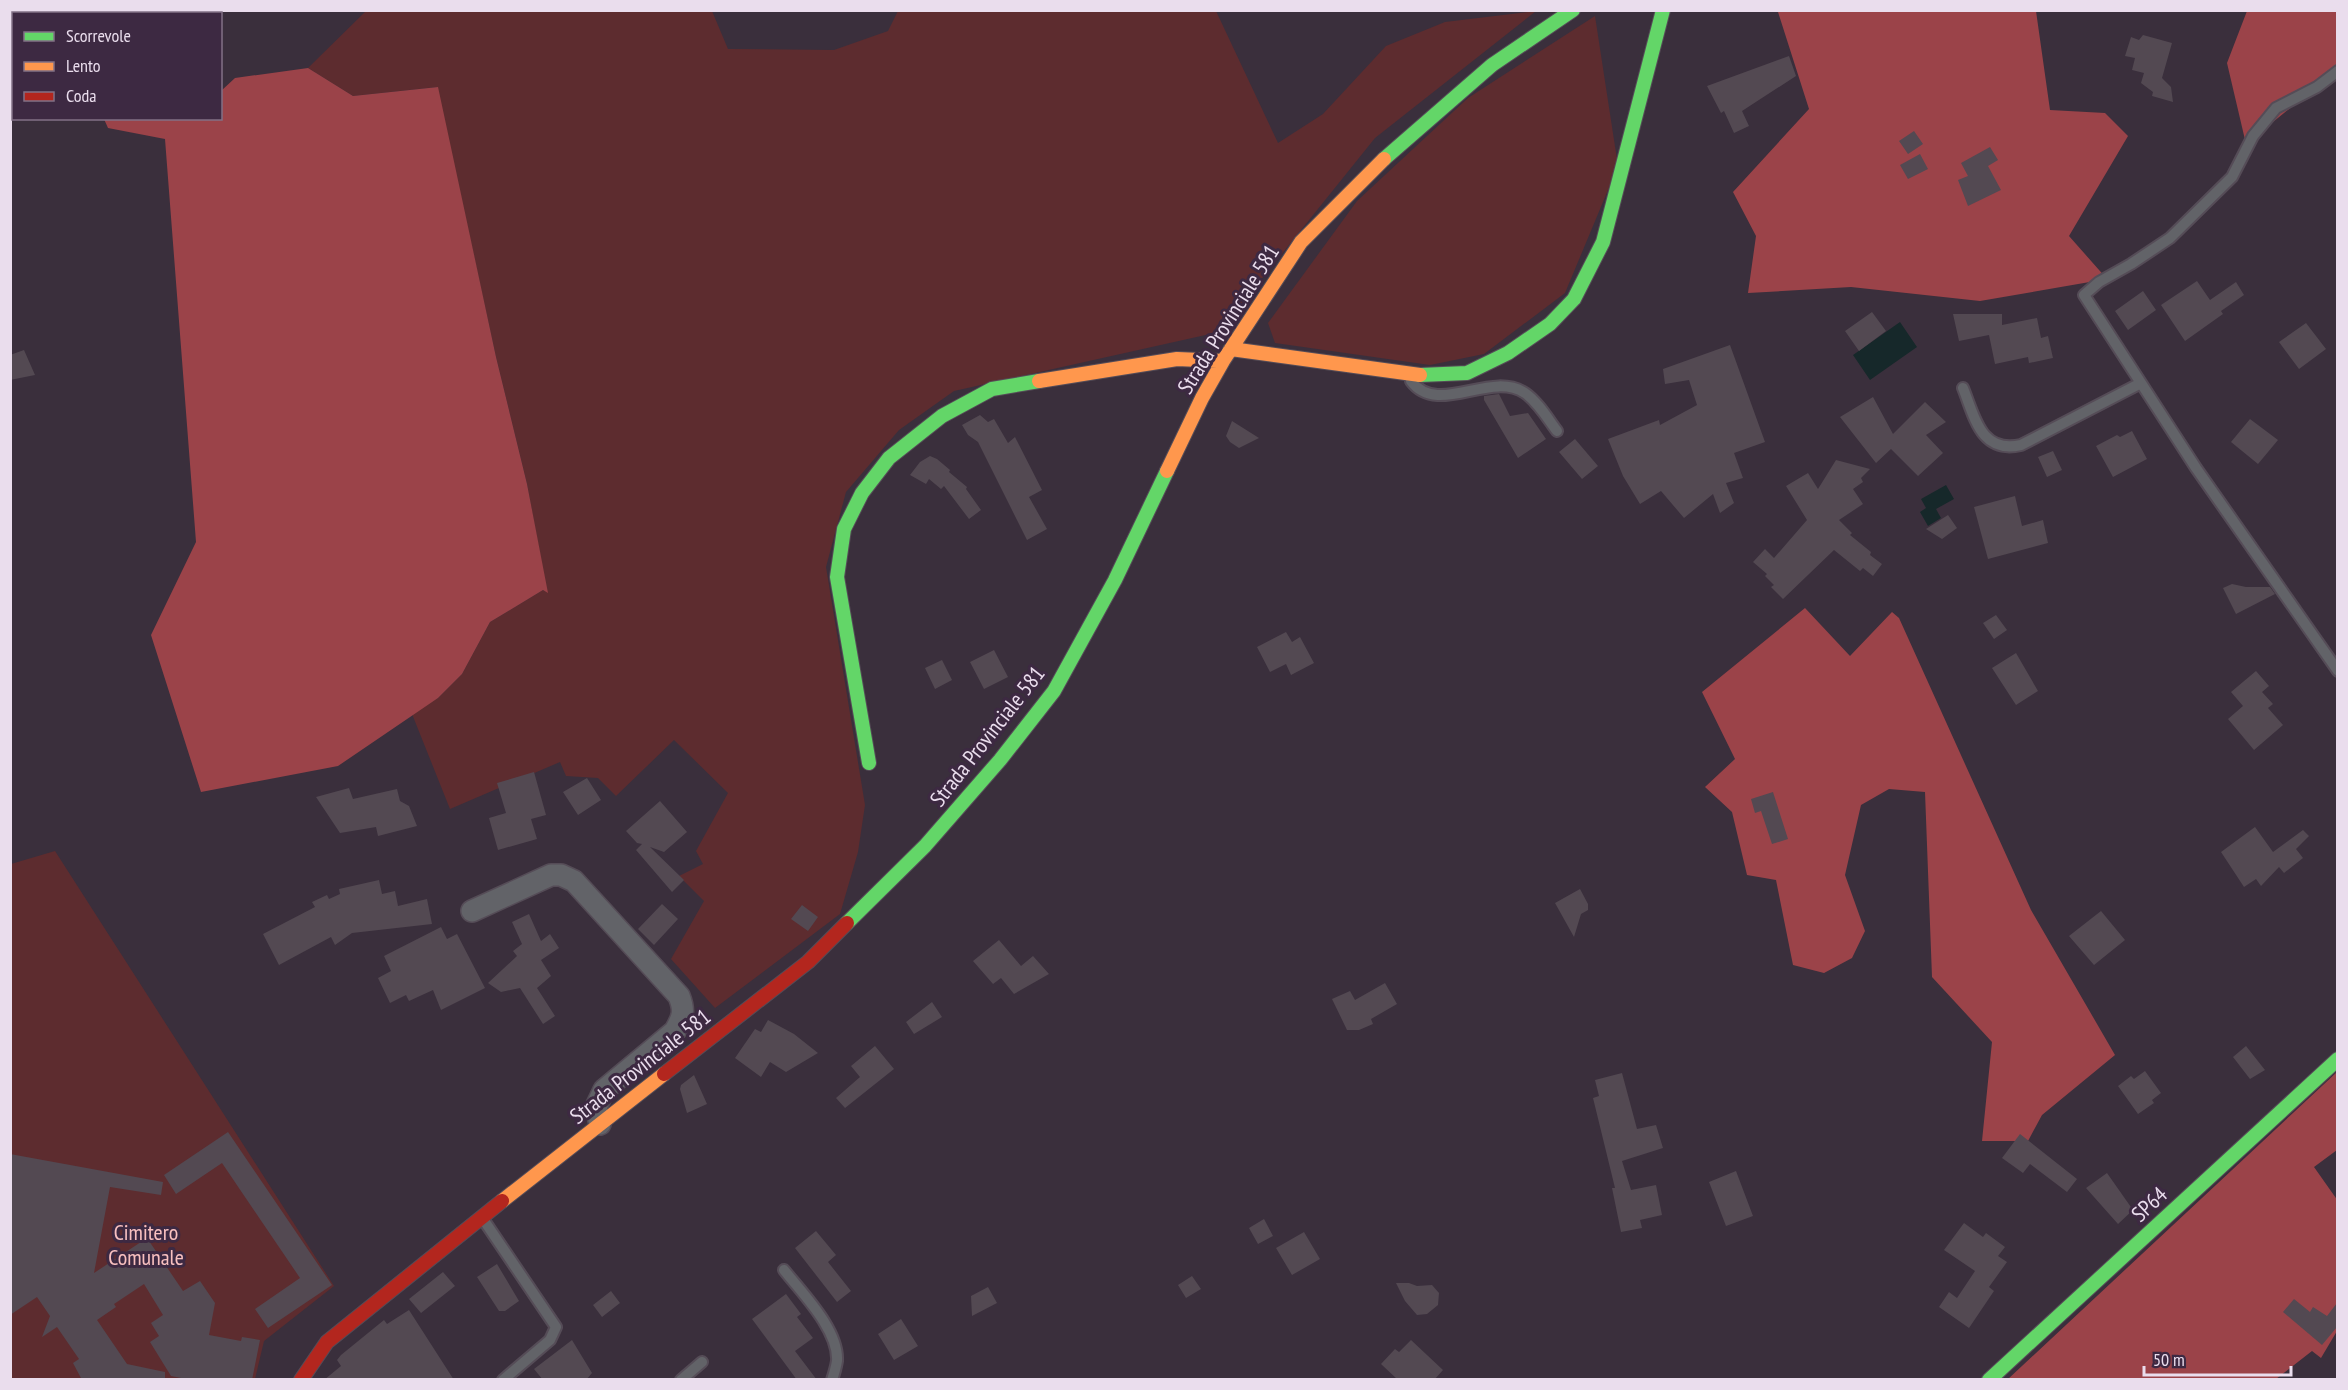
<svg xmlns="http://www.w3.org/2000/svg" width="2348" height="1390" viewBox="0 0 2348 1390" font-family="'PT Sans Narrow',sans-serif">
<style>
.green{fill:#5d2c2f}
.forest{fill:#9b4349}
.water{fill:#16282a}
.building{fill:#534952}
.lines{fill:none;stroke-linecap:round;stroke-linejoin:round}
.lane-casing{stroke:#554c57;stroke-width:14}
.street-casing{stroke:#554c57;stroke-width:24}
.fast-casing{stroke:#554c57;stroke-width:16}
.slow-casing{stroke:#554c57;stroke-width:16}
.jam-casing{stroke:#554c57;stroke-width:16}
.lane{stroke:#626368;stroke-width:10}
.street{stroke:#626368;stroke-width:21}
.fast{stroke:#63d668;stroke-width:14}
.slow{stroke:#ff974d;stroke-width:14}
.jam{stroke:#b3261e;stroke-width:14}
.labels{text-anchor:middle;stroke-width:6;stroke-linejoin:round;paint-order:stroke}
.street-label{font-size:22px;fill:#eadded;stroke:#3d2942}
.park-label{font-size:22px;fill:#f9c1c0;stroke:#3d2942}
</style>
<rect width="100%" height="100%" fill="#3a2f3c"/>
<path class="green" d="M366 11H712L728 49 834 50 888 31 898 11H1216L1278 143 1323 114 1386 46 1445 22 1536 11 1375 138 1219 332 954 391 899 430 846 492 826 567 865 805 858 852 840 914 715 1008 671 959 704 901 679 876 703 864 696 851 728 793 674 740 616 796 598 778 566 776 560 762 450 809 412 714 438 698 462 674 490 622 543 590 547 592 527 484 496 357 437 87 353 96 308 68Z
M1595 16 1618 166 1565 293 1484 354 1430 365 1275 343 1268 323 1357 201 1468 98Z
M55 851 334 1286 264 1341 255 1379 11 1380V864Z"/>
<path class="forest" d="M1781 11H2036L2050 110 2105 113 2128 136 2069 236 2107 279 1980 301 1851 287 1748 293 1756 236 1733 192 1809 109 1778 12Z
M2247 11H2337V67L2332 74 2246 144 2227 63Z
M308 68 353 96 438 87 496 357 527 484 548 593 543 590 490 622 462 674 438 698 338 766 201 792 151 635 196 542 165 139 108 128 104 119 220 118 221 91 235 78Z
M1805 608 1850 656 1892 612 1899 618 2031 910 2115 1055 2042 1115 2028 1141H1982L1992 1042 1932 977 1925 792 1889 789 1861 805 1845 875 1865 931 1852 958 1824 973 1793 965 1776 880 1747 875 1732 812 1705 787 1735 759 1702 692Z
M2337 1072V1150L2314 1167 2338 1201 2337 1331 2321 1358 2312 1351 2276 1379 2007 1380Z"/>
<path class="water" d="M1900 322 1917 347 1870 380 1853 355Z
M1946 485 1954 499 1936 509 1941 518 1928 526 1920 512 1926 508 1921 499Z"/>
<path class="building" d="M2143 35 2172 43 2162 78 2171 87 2173 102 2152 96 2153 92 2141 83 2144 73 2132 70 2135 58 2125 56 2131 37 2139 40Z
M1789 56 1796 76 1742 111 1749 126 1734 133 1724 111 1721 113 1707 86Z
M1914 131 1923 144 1908 154 1899 141Z
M1990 147 1998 160 1988 166 2001 190 1968 206 1958 180 1968 176 1961 163Z
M1920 154 1928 169 1908 179 1900 165Z
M2197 281 2210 300 2236 282 2244 295 2221 311 2223 314 2185 341 2161 305Z
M2143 291 2156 310 2128 330 2115 311Z
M1872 312 1886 331 1859 351 1845 331Z
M1953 314H2002V325L2037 318 2041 338 2048 336 2053 358 2029 363 2028 357 1995 364 1989 335 1959 341Z
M2306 323 2326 349 2299 369 2279 342Z
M1730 345 1765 442 1734 453 1743 478 1726 483 1734 503 1720 513 1713 494 1684 518 1661 491 1640 504 1623 476 1608 439 1659 420 1660 425 1697 405 1689 380 1665 384 1663 369Z
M24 350 35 375 10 380V355Z
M1499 394 1510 416 1528 413 1546 439 1518 458 1484 400V396Z
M1873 397 1893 434 1925 402 1946 422 1926 435 1943 453 1918 476 1891 449 1876 463 1840 417Z
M980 415 988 422 994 419 1008 443 1015 437 1042 490 1029 497 1047 529 1027 540 978 442 968 435 962 425Z
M2250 419 2278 440 2258 464 2231 442Z
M1232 421 1259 438 1239 448 1230 442 1226 436Z
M2132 431 2147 459 2113 477 2096 446 2117 435 2120 437Z
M1575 439 1598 466 1582 479 1559 452Z
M2053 451 2062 470 2047 477 2038 457Z
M930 456 937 459 950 470 949 472 967 487 966 489 981 510 969 519 944 486 941 489 929 479 926 484 910 475 920 462Z
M1836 460 1870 469 1861 478 1863 482 1853 489 1863 504 1839 520 1852 533 1850 535 1871 552 1870 555 1882 564 1873 576 1863 568 1860 571 1834 550 1783 599 1771 587 1774 585 1765 576 1767 574 1753 562 1765 549 1774 558 1807 520 1786 486 1808 473 1818 489Z
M2015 496 2022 526 2043 520 2048 543 1988 559 1974 507Z
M1948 515 1957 528 1942 539 1926 529Z
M2232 584 2246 587H2270L2275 594 2236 614 2223 588Z
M1996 615 2007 630 1994 639 1983 623Z
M1286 632 1292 642 1300 637 1314 663 1291 675 1286 664 1270 672 1257 647Z
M994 650 1008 677 984 689 970 662Z
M2016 653 2038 691 2016 705 1992 668Z
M942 660 952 680 935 689 925 668Z
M2256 671 2269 686 2262 692 2273 704 2268 708 2283 725 2254 750 2228 719 2243 706 2231 692Z
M534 772 546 815 531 819 537 839 498 850 489 818 506 813 497 783Z
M587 778 601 800 578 815 563 792Z
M349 788 353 799 397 789 400 801 409 806 417 826 378 836 376 827 340 833 316 797Z
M1773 792 1788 839 1772 844 1761 811 1755 813 1751 799Z
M660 801 687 832 664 852 650 847 684 880 672 892 636 850 642 844 637 843 626 831Z
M2255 827 2273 852 2303 830 2309 836 2296 849 2303 858 2284 873 2279 867 2261 886 2256 879 2244 887 2221 852Z
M379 880 382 894 395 891 398 906 427 899 432 924 352 933 335 945 331 937 279 965 263 934 315 907 312 902 327 895 329 899 340 894 339 889Z
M1580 889 1588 904V910L1581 914 1574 937 1555 903Z
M662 904 678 919 654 945 638 929Z
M802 905 818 917 808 931 791 919Z
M2101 911 2125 940 2094 965 2069 936Z
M529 914 541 941 550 934 559 948 541 960 551 976 537 988 555 1016 543 1024 520 988 501 992 488 983 517 956 513 951 522 944 512 922Z
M441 927 447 939 457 934 485 988 441 1010 433 990 409 1001 406 995 390 1003 378 978 391 971 384 956Z
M999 940 1021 966 1033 956 1049 974 1014 994 1001 978 993 984 973 961Z
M1385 983 1397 1004 1371 1019 1373 1024 1359 1030H1347L1332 999 1350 991 1355 1000Z
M932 1002 942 1017 914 1034 906 1022Z
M768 1020 794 1034 818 1053 786 1072 770 1062 761 1077 735 1058 755 1029 761 1032Z
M875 1046 894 1069 845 1108 836 1098 860 1077 851 1066Z
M2246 1046 2265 1070 2250 1079 2233 1057Z
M2145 1071 2161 1093 2152 1100 2154 1103 2138 1114 2118 1086 2131 1076 2134 1079Z
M1622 1073 1637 1129 1656 1125 1663 1148 1622 1161 1631 1190 1656 1185 1662 1215 1640 1220 1642 1228 1621 1232 1612 1188H1615L1593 1098 1599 1096 1595 1080Z
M694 1075 707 1104 687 1113 680 1089 681 1085Z
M228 1132 332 1285 268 1328 255 1309 300 1278 222 1163 176 1194 164 1175Z
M2020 1134 2077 1179 2067 1192 2030 1164 2023 1173 2002 1158Z
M10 1154 163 1182 161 1195 110 1187 94 1273 147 1238 183 1291 200 1281 215 1303 209 1335 241 1341 242 1337 260 1340 252 1380H191L171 1376 150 1342 159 1336 151 1323 163 1315 144 1284 114 1304 116 1307 97 1320 127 1364 165 1372V1380H82L73 1363 79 1359 57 1327 42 1337 50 1316 37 1297 10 1315Z
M1736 1171 1753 1216 1726 1226 1709 1182Z
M2107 1173 2133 1210 2118 1224 2086 1188Z
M1264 1219 1273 1236 1258 1244 1249 1228Z
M1964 1223 1983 1237 1986 1233 2005 1247 1998 1256 2007 1262 1989 1287 1994 1291 1969 1328 1939 1307 1949 1292 1957 1298 1975 1271 1944 1250Z
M816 1231 836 1255 828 1262 851 1291 837 1302 795 1248Z
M1304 1232 1320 1259 1292 1275 1276 1248Z
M497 1264 519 1301 505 1311H499L477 1277Z
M443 1272 455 1286 421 1313 409 1299Z
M1192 1276 1201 1289 1186 1298 1178 1285Z
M1396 1283H1409L1417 1286 1432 1285 1439 1293 1438 1305 1427 1314 1417 1315 1405 1301Z
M988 1287 997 1303 972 1316 971 1296Z
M611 1291 620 1303 602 1317 593 1305Z
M786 1294 801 1314 797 1317 813 1338 795 1351 817 1380H797L752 1319Z
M2294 1299 2310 1312 2313 1307 2327 1316 2337 1303V1327L2322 1345 2283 1312Z
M409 1310 454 1380H324L341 1366 337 1360 341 1355 384 1320 387 1324Z
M901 1319 918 1346 894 1360 878 1334Z
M572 1340 592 1373 586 1380H543L534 1369Z
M1411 1340 1443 1370 1434 1380H1398L1381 1364 1395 1349 1399 1352Z"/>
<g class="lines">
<defs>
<path id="lane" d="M2338 71 2317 87 2276 108 2253 136 2232 177 2170 238 2131 264 2099 282 2084 295 2196 468 2338 671
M1411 381C1438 417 1490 370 1525 393 1538 402 1548 419 1557 431
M1963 388C1975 418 1981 454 2021 445L2141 383
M483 1219 556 1327 550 1340 503 1380
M784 1270C802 1293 839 1330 837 1361 836 1367 834 1374 832 1380
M681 1380 702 1362"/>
<path id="street" d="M144 14 150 10
M10 93 14 91
M472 911 551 875H561L574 881 679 996C685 1011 683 1017 675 1031L604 1090 596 1107 600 1124"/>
<path id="fast" d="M1384 159 1492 65 1573 10
M1420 375 1467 373 1508 353 1550 324 1574 299 1603 242 1663 10
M869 763 837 577 844 529 862 493 889 458 942 416 992 389 1039 381
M847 923 925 846 1000 760 1054 691 1115 580 1167 471
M1989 1380 2338 1059"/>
<path id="slow" d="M1231 349 1420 375
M1039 381 1177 359 1223 361
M1167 471 1202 398 1223 361 1301 242 1384 159
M502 1201 664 1074"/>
<path id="jam" d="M664 1074 808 962 847 923
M301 1380 327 1342 502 1201"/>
</defs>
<use href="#lane" class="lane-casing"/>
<use href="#street" class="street-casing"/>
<use href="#fast" class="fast-casing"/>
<use href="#slow" class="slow-casing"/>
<use href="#jam" class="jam-casing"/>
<use href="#lane" class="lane"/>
<use href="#street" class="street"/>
<use href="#fast" class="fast"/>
<use href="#slow" class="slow"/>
<use href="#jam" class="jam"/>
</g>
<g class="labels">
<g class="street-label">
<text transform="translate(1228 319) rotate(-58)" y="8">Strada Provinciale 581</text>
<text transform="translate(987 736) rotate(-52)" y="8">Strada Provinciale 581</text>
<text transform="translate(640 1066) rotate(-38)" y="8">Strada Provinciale 581</text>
<text transform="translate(2149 1204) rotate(-43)" y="8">SP64</text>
</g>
<g class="park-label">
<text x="146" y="1240">Cimitero<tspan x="146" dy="25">Comunale</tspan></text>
</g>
</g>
<rect width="2348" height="1390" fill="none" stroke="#eadded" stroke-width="24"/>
<rect x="12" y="12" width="210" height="108" fill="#3d2942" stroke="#827186" stroke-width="1.5"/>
<rect x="24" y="32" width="30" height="9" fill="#63d668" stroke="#827186" stroke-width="1.5"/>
<text x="66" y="42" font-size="18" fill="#eadded">Scorrevole</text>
<rect x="24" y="62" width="30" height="9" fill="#ff974d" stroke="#827186" stroke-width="1.5"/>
<text x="66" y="72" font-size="18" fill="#eadded">Lento</text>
<rect x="24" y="92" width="30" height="9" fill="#b3261e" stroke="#827186" stroke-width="1.5"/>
<text x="66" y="102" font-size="18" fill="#eadded">Coda</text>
<path d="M2144 1366v9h147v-9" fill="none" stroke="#eadded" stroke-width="3"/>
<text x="2153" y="1366" font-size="18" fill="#eadded" stroke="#3d2942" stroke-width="4.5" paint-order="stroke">50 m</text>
</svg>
